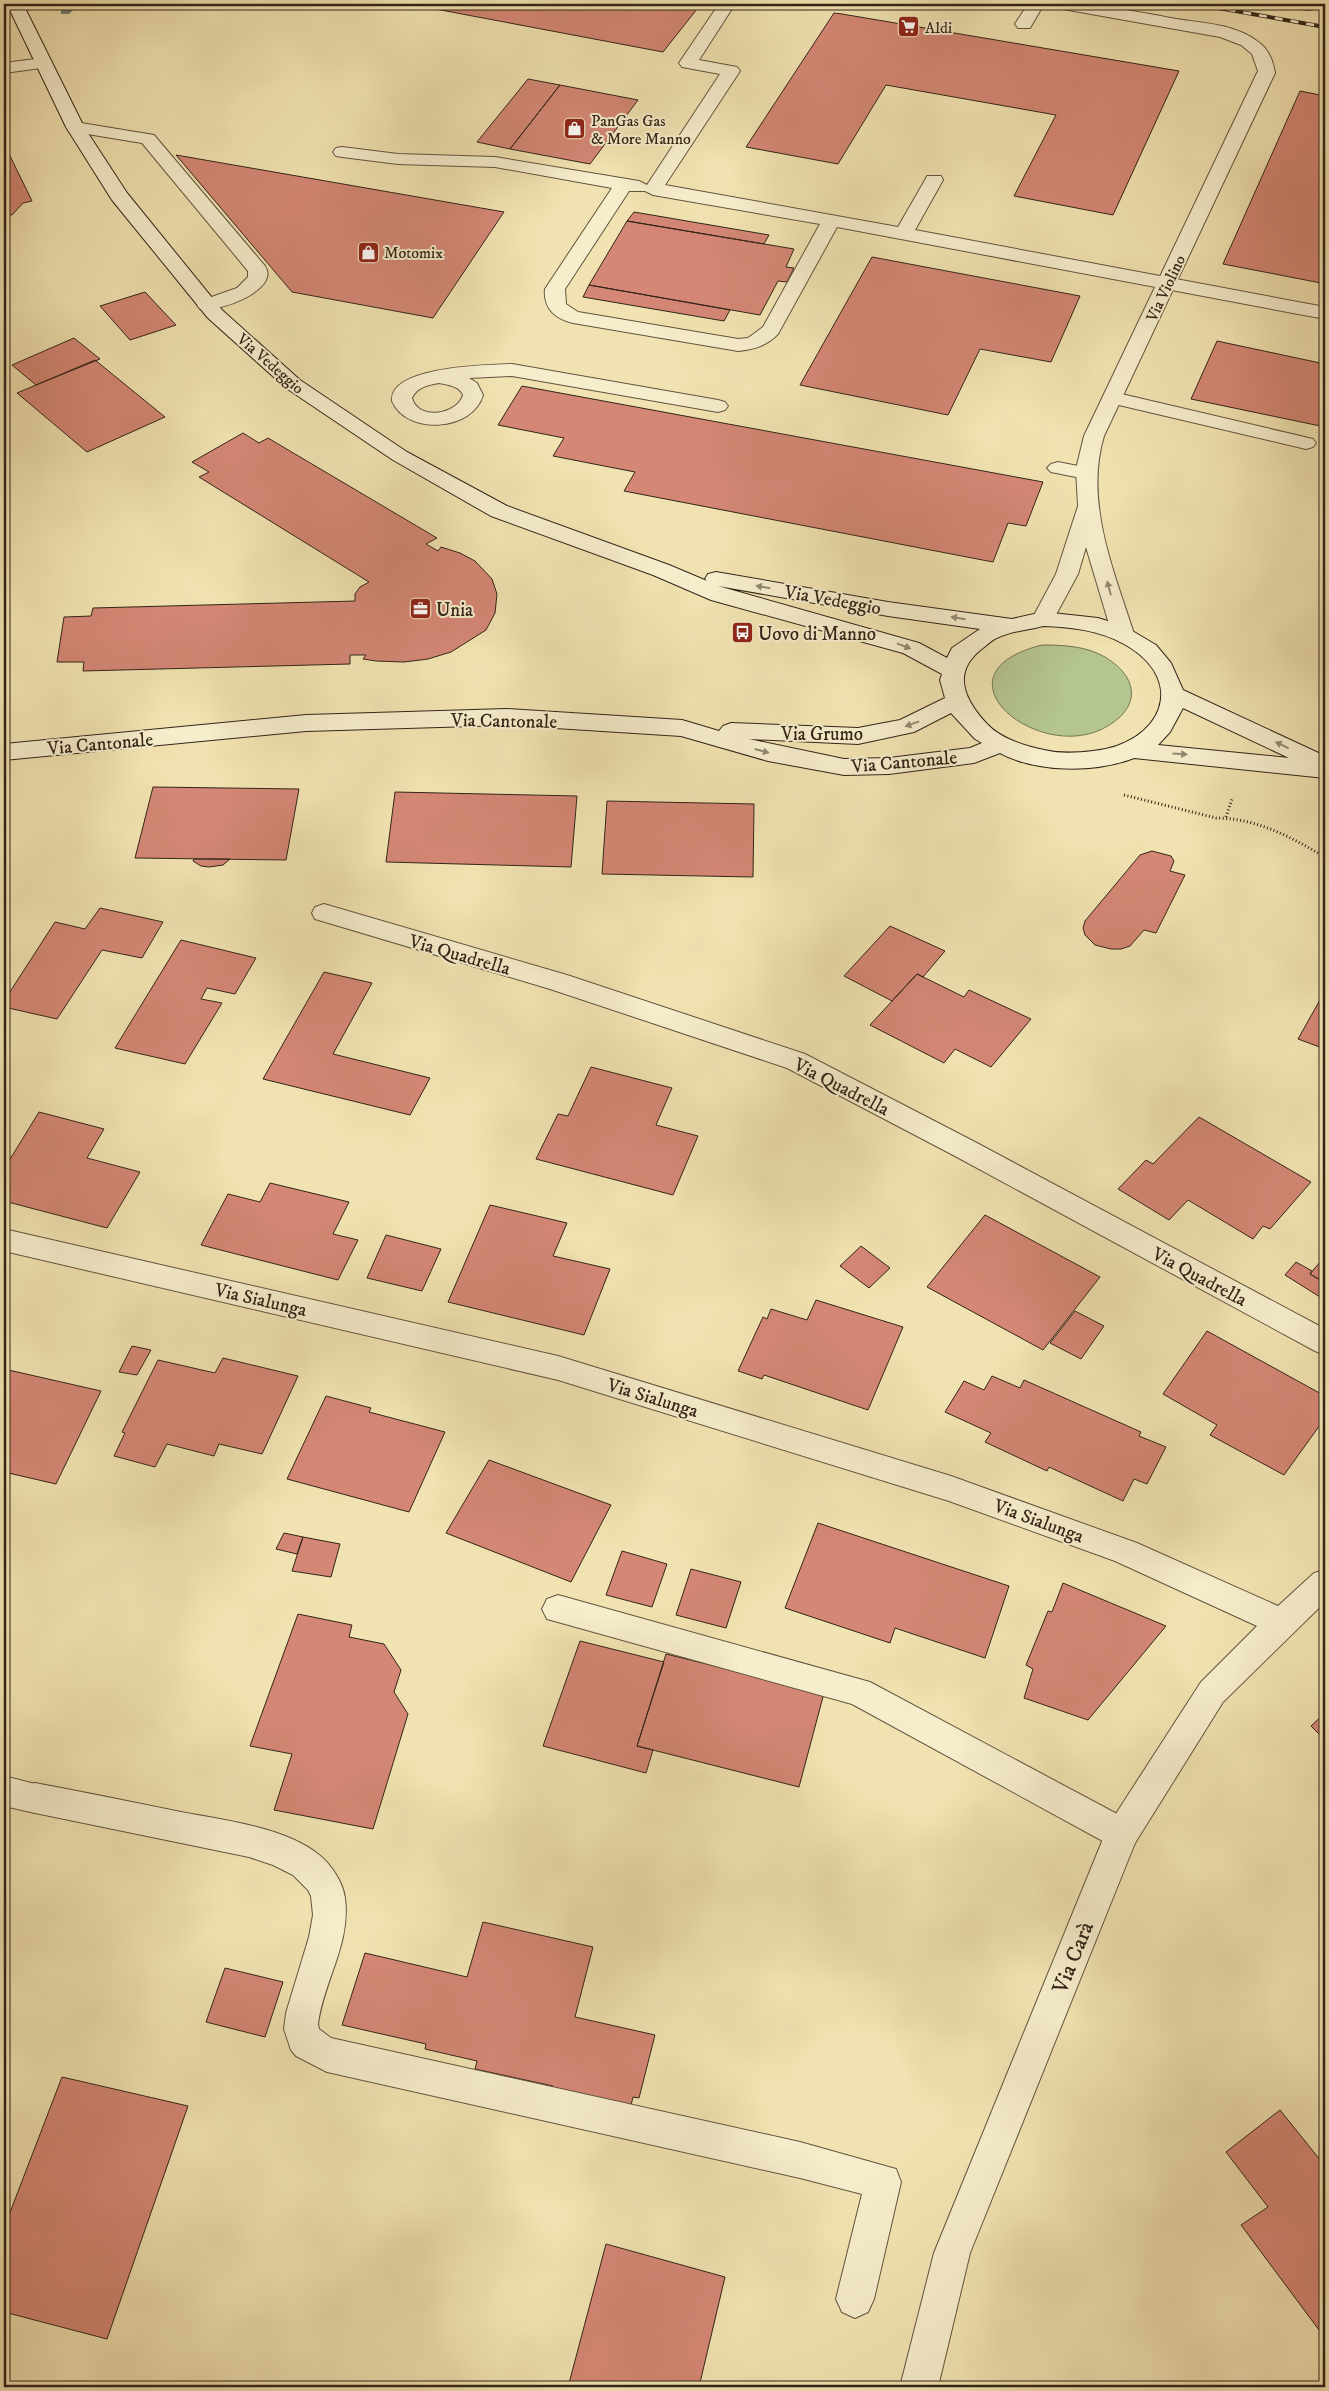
<svg xmlns="http://www.w3.org/2000/svg" width="1329" height="2391" viewBox="0 0 1329 2391" font-family="'IM FELL DW Pica',serif">
<style>
.green{fill:#b4c590;stroke:#737454}
.lines{fill:none;stroke-linecap:round;stroke-linejoin:round}
.stream{fill:#728075;fill-rule:evenodd}
.building{fill:#d48775;stroke:#322418}
.service-casing{stroke:#62543e;stroke-width:2}
.minor-casing{stroke:#62543e;stroke-width:2}
.secondary-casing{stroke:#322418;stroke-width:2}
.path{stroke:#322418;stroke-width:3;stroke-dasharray:1 2.5;stroke-linecap:butt}
.service{fill:#f6edcc;fill-rule:evenodd}
.minor{fill:#f6edcc;fill-rule:evenodd}
.secondary{fill:#f6edcc;fill-rule:evenodd}
.rail-casing{stroke:#322418;stroke-width:4}
.rail{stroke:#f6edcc;stroke-width:2.5;stroke-dasharray:8;stroke-linecap:butt}
.oneway{fill:#948872}
.labels{text-anchor:middle;stroke-width:4;stroke-linejoin:round;paint-order:stroke}
.far-poi-label{font-size:16px;fill:#322418;stroke:#f6edcc;text-anchor:start}
.far-street-label{font-size:16px;fill:#322418;stroke:#f6edcc}
.street-label{font-size:19px;fill:#322418;stroke:#f6edcc}
.poi-label{font-size:19px;fill:#322418;stroke:#f6edcc;text-anchor:start}
.near-street-label{font-size:22px;fill:#322418;stroke:#f6edcc}
</style>
<rect width="100%" height="100%" fill="#f1e3b1"/>
<filter id="stains"><feTurbulence type="fractalNoise" baseFrequency=".004" numOctaves="4"/><feColorMatrix values="0 0 0 0 .2 0 0 0 0 .09 0 0 0 0 .02 0 0 0 .5 -.17"/></filter>
<radialGradient id="worn" r=".72"><stop offset=".6" stop-color="#630" stop-opacity="0"/><stop offset="1" stop-color="#630" stop-opacity=".3"/></radialGradient>
<path class="green" d="M1042 645C1063 645 1086 646 1105 657 1143 680 1139 712 1100 730 1033 760 930 673 1042 645Z"/>
<g class="lines">
<path class="stream" d="M69 4H80L69 14H61V10Z"/>
</g>
<path class="building" d="M409 4H701L663 52Z
M834 13 842 14 1179 71 1113 215 1014 196 1056 115 886 85 838 164 746 147Z
M528 79 560 85 510 149 477 142Z
M560 85 638 100 590 164 510 149Z
M1300 91 1325 96V273L1321 283 1223 264Z
M4 150 7 157 10 156 32 201 23 203 12 215 4 213Z
M176 155 504 212 433 318 292 292Z
M634 212 769 235 764 244 627 221Z
M627 221 794 249 786 267 794 268 787 282 778 281 760 315 589 285Z
M872 257 1080 296 1051 362 980 349 948 415 800 385Z
M589 285 730 310 724 321 583 297Z
M145 292 176 325 130 340 100 306Z
M74 338 100 359 36 385 12 365Z
M1217 341 1325 364V427L1191 399Z
M95 360 165 417 87 452 17 393Z
M522 386 1043 482 1026 526 1008 523 993 562 624 491 635 472 553 456 564 438 498 425Z
M243 433 259 443 268 438 437 538 426 544 438 551 441 547 460 553 475 561 492 579 497 594 495 613 486 630 451 652 428 659 404 662 376 661 363 659 366 655H350V664L83 671 84 662H57L64 617 91 616 93 608 355 601V594L360 587 369 582 199 477 209 472 192 462Z
M153 787 299 789 286 860 135 858Z
M395 792 577 796 571 867 386 862Z
M607 801 754 804 753 877 602 874Z
M1152 851 1171 856 1174 861 1170 871 1185 875 1156 933 1144 930 1130 946 1121 949H1111L1095 945 1085 935 1083 928 1085 921 1140 855Z
M194 859H230L223 865 209 867 201 866 193 861Z
M100 908 163 922 142 958 102 950 57 1019 4 1007V1001L55 922 85 929Z
M890 926 945 951 923 977 917 974 892 1001 844 976Z
M181 940 256 958 235 994 207 988 201 999 222 1003 185 1064 115 1048Z
M324 972 372 983 333 1054 430 1078 410 1115 263 1079Z
M917 974 964 997 969 990 1031 1019 991 1067 955 1049 944 1063 870 1025Z
M1325 991V1049L1298 1039Z
M591 1067 672 1088 656 1125 698 1136 673 1195 536 1159 558 1114 568 1116Z
M39 1112 104 1129 87 1158 140 1172 107 1228 4 1201V1169Z
M1199 1117 1311 1182 1270 1229 1263 1226 1253 1239 1188 1200 1169 1220 1118 1189 1146 1160 1153 1164Z
M270 1183 349 1202 333 1234 358 1240 338 1280 201 1245 228 1194 260 1202Z
M490 1205 567 1223 553 1256 610 1269 584 1335 448 1302Z
M985 1215 1100 1277 1043 1350 927 1287Z
M386 1235 441 1249 422 1291 367 1278Z
M861 1246 890 1268 869 1288 840 1266Z
M1325 1256V1283L1310 1274Z
M1296 1262 1312 1271 1310 1274 1325 1283V1291L1320 1297 1285 1275Z
M816 1300 903 1327 868 1410 764 1375 762 1379 738 1371 763 1317 767 1319 771 1309 807 1320Z
M1075 1311 1104 1326 1081 1359 1050 1343Z
M1207 1331 1325 1396V1418L1284 1475 1210 1435 1217 1425 1163 1394Z
M132 1346 151 1350 137 1375 119 1372Z
M223 1358 298 1376 262 1454 219 1444 214 1456 167 1444 155 1467 114 1456 125 1433 122 1432 158 1360 215 1373Z
M4 1369 101 1391 56 1484 4 1472Z
M992 1376 1020 1388 1024 1380 1141 1432 1139 1436 1166 1447 1147 1484 1134 1479 1123 1501 1049 1467 1047 1471 985 1442 991 1433 945 1412 964 1381 984 1390Z
M326 1396 371 1408 369 1412 445 1432 409 1512 287 1479Z
M489 1460 611 1505 571 1582 446 1533Z
M818 1523 1009 1586 985 1658 895 1628 890 1643 785 1608Z
M284 1533 303 1537 297 1554 276 1549Z
M303 1537 340 1544 331 1577 292 1571Z
M622 1551 667 1564 652 1607 606 1595Z
M691 1569 741 1582 726 1628 676 1615Z
M1063 1583 1166 1626 1088 1720 1024 1698 1033 1669 1026 1665 1048 1611 1052 1612Z
M298 1614 352 1625 349 1637 384 1644 401 1670 394 1692 408 1714 373 1829 274 1810 292 1754 250 1746Z
M580 1641 664 1662 637 1746 653 1750 646 1773 543 1746Z
M666 1654 824 1693 799 1787 637 1746Z
M1325 1713V1740L1311 1726Z
M483 1922 593 1947 575 2017 655 2035 639 2098 633 2097 628 2118 549 2099 553 2086 475 2069 477 2061 425 2049 426 2044 342 2025 365 1953 467 1977Z
M225 1968 283 1982 265 2037 206 2022Z
M62 2077 188 2106 107 2339 4 2312V2228Z
M1280 2110 1325 2166V2338L1241 2225 1268 2207 1226 2152Z
M606 2244 725 2277 699 2387H568Z"/>
<g class="lines">
<defs>
<path id="service" d="M719 4H735L699 60 737 67 740 71 665 185 898 227 925 180 927 176H941L943 180 915 230 1325 307V319L837 227 778 334C766 346 755 349 738 351L573 323C555 319 543 308 545 289L612 188 495 167 398 164 342 157 336 156 333 152 336 148 342 147 398 154 495 157 639 181 647 185 720 74 682 67 679 63ZM629 191H645L653 195 820 224 763 327 748 338 738 339 578 312 566 304 565 289Z
M1028 4H1044L1030 28H1018L1015 24Z
M1055 4C1096 4 1135 11 1176 19 1203 23 1234 24 1257 41 1268 48 1273 60 1275 73L1272 77H1260L1252 54 1241 45 1220 37 1063 9 1057 8Z
M75 122 154 135 265 266C281 290 217 313 200 309L197 305 200 301 237 288 248 277V271L142 143 69 131 66 127 69 123Z
M512 364 718 400 725 402 728 406 725 410 718 412 512 376 469 378 477 383 483 395C473 431 407 436 392 401 389 366 489 365 512 364ZM439 383C449 385 459 386 463 395 457 415 418 421 412 398 417 387 428 385 439 383Z
M1113 392 1313 439 1316 443 1313 447 1306 449 1106 402 1103 398 1106 394Z
M1058 462 1093 469 1097 473 1093 477 1086 479 1051 472 1047 468 1051 464Z
M558 1595 870 1682 1134 1823 1139 1834 1134 1845 1122 1850 1110 1845 852 1704 547 1619 542 1609 547 1599Z
M35 1783C84 1792 132 1802 181 1812 223 1820 284 1827 318 1854 331 1864 343 1882 345 1898 351 1944 324 1980 318 2024L319 2029 331 2038 800 2142 896 2169 901 2182 874 2299 868 2312 855 2318 842 2312 836 2299 862 2194 800 2178 327 2072 296 2056 291 2050 284 2029 286 2013 309 1937 313 1915 311 1896 308 1890 293 1875 273 1865 249 1857 35 1813 23 1809 19 1798 23 1787Z"/>
<path id="minor" d="M1291 4H1316V5L1314 9 1308 10 1293 8Z
M43 58 49 59 52 63 49 67 4 73V63Z
M1266 68 1272 69 1275 73 1104 436C1084 502 1114 571 1134 634L1131 639 1123 641 1115 639 1112 634 1086 547 1078 574 1051 624 1043 626 1035 624 1032 619 1056 574 1078 506 1076 469 1084 436 1257 73 1260 69Z
M324 904 567 975 805 1054 975 1142 1325 1329V1355L1315 1351 955 1156 787 1068 550 989 315 919 312 913 315 907Z
M4 1229 558 1356 951 1476 1137 1543 1278 1606 1314 1573 1325 1570V1602L1223 1702 1135 1843 970 2253 938 2387H900L934 2253 1105 1834 1110 1823 1201 1682 1257 1626 1115 1561 949 1501 558 1380 4 1251Z
M4 1776 47 1787 51 1798 47 1809 35 1813 4 1806Z"/>
<path id="secondary" d="M7 4H23L84 127 127 193 222 310 300 380 407 452 507 506 669 565 707 581 705 579 708 574 716 572 888 602 1012 619 1043 612 1098 618 1124 626 1156 645 1171 663 1183 690 1325 756V778L1134 758C1096 773 1037 773 1000 753L974 763 889 774 844 775 768 761 681 736 507 725 306 731 4 760V744L306 715 507 709 682 720 719 731 723 726 731 723 858 728 900 720 945 698 940 680 942 674 903 653 711 600 653 575 491 516 393 460 286 388 208 318 112 200 66 127ZM718 586 888 616 980 629 952 648 947 658 919 643ZM1043 626C1071 627 1099 630 1124 644 1190 681 1161 744 1093 751 1076 753 1061 754 1044 750 1025 746 1001 739 987 724 964 699 951 672 983 648 988 644 993 639 999 637 1012 631 1029 630 1043 626ZM1183 708 1289 758 1158 745 1170 732ZM951 713 975 739 982 743 970 748 889 758 844 759 749 739 858 744 914 732Z"/>
</defs>
<use href="#service" class="service-casing"/>
<use href="#minor" class="minor-casing"/>
<use href="#secondary" class="secondary-casing"/>
<path class="path" d="M1124 795 1216 818C1256 818 1291 837 1325 857
M1226 817 1232 799"/>
<use href="#service" class="service"/>
<use href="#minor" class="minor"/>
<use href="#secondary" class="secondary"/>
<defs>
<path id="rail" d="M1196 4 1325 27"/>
</defs>
<use href="#rail" class="rail-casing"/>
<use href="#rail" class="rail"/>
</g>
<defs><path id="oneway-solid" d="M-6-.8H1V-3.2L6.5 0L1 3.2V.8H-6Z" transform="scale(1.25)"/></defs>
<g class="oneway">
<use href="#oneway-solid" transform="translate(763 587) rotate(-170)"/>
<use href="#oneway-solid" transform="translate(1109 588) rotate(-105)"/>
<use href="#oneway-solid" transform="translate(958 618) rotate(-171)"/>
<use href="#oneway-solid" transform="translate(904 646) rotate(21)"/>
<use href="#oneway-solid" transform="translate(912 724) rotate(160)"/>
<use href="#oneway-solid" transform="translate(1282 745) rotate(-154)"/>
<use href="#oneway-solid" transform="translate(762 751) rotate(15)"/>
<use href="#oneway-solid" transform="translate(1180 754) rotate(4)"/>
</g>
<defs>
<symbol id="supermarket-square" viewBox="-11 -11 22 22"><rect x="-9" y="-9" width="18" height="18" rx="4" fill="#8f2418" stroke="#f6edcc"/><path d="M-6-5.5h2.5l.6 2H6L4.5 2H-2.5L-4.4-4H-6ZM-1.5 3.2a1.3 1.3 0 1 0 .1 0ZM3 3.2a1.3 1.3 0 1 0 .1 0Z" fill="#fff"/></symbol>
<symbol id="shop-square" viewBox="-11 -11 22 22"><rect x="-9" y="-9" width="18" height="18" rx="4" fill="#8f2418" stroke="#f6edcc"/><path d="M-5-2.5h2.3a2.7 3.5 0 0 1 5.4 0H5L5.5 6h-11ZM-1.5-2.5h3a1.5 2.3 0 0 0-3 0Z" fill="#fff"/></symbol>
<symbol id="office-square" viewBox="-11 -11 22 22"><rect x="-9" y="-9" width="18" height="18" rx="4" fill="#8f2418" stroke="#f6edcc"/><path d="M-6-3h4V-5.5h4V-3h4V5H-6ZM-1-4.5V-3h2v-1.5ZM-6 0V1H6V0Z" fill="#fff"/></symbol>
<symbol id="bus-square" viewBox="-11 -11 22 22"><rect x="-9" y="-9" width="18" height="18" rx="4" fill="#8f2418" stroke="#f6edcc"/><path d="M-5-6H5V4H4V6H2V4H-2V6H-4V4H-5ZM-3.5-4V0h7V-4ZM-3.5 1.2v1.5H-2V1.2ZM2 1.2v1.5H3.5V1.2Z" fill="#fff"/></symbol>
</defs>
<g fill-rule="evenodd">
<use href="#supermarket-square" x="896" y="14" width="25" height="25"/>
<use href="#shop-square" x="562" y="116" width="25" height="25"/>
<use href="#shop-square" x="356" y="240" width="25" height="25"/>
<use href="#office-square" x="408" y="596" width="25" height="25"/>
<use href="#bus-square" x="730" y="620" width="25" height="25"/>
</g>
<g class="labels">
<g class="far-poi-label">
<text x="925" y="33">Aldi</text>
<text x="591" y="126">PanGas Gas<tspan x="591" dy="18">&amp; More Manno</tspan></text>
<text x="384" y="258">Motomix</text>
</g>
<g class="far-street-label">
<text transform="translate(1165 288) rotate(-65)" y="6">Via Violino</text>
<text transform="translate(271 363) rotate(41)" y="6">Via Vedeggio</text>
</g>
<g class="street-label">
<text transform="translate(833 599) rotate(10)" y="7">Via Vedeggio</text>
<text transform="translate(504 720) rotate(1)" y="7">Via Cantonale</text>
<text x="822" y="740">Via Grumo</text>
<text transform="translate(100 743) rotate(-5)" y="7">Via Cantonale</text>
<text transform="translate(904 761) rotate(-5)" y="7">Via Cantonale</text>
<text transform="translate(460 954) rotate(16)" y="7">Via Quadrella</text>
<text transform="translate(842 1086) rotate(27)" y="7">Via Quadrella</text>
<text transform="translate(1200 1276) rotate(28)" y="7">Via Quadrella</text>
<text transform="translate(261 1299) rotate(13)" y="7">Via Sialunga</text>
<text transform="translate(653 1397) rotate(17)" y="7">Via Sialunga</text>
<text transform="translate(1039 1520) rotate(20)" y="7">Via Sialunga</text>
</g>
<g class="poi-label">
<text x="436" y="616">Unia</text>
<text x="758" y="640">Uovo di Manno</text>
</g>
<g class="near-street-label">
<text transform="translate(1072 1957) rotate(-68)" y="8">Via Carà</text>
</g>
</g>
<rect width="1329" height="2391" fill="none" stroke="#f1e3b1" stroke-width="20"/>
<rect x="5" y="5" width="1319" height="2381" fill="none" stroke="#322418" stroke-width="2.5"/>
<rect x="10" y="10" width="1309" height="2371" fill="none" stroke="#322418"/>
<rect width="100%" height="100%" filter="url(#stains)"/>
<rect width="100%" height="100%" fill="url(#worn)"/>
</svg>
